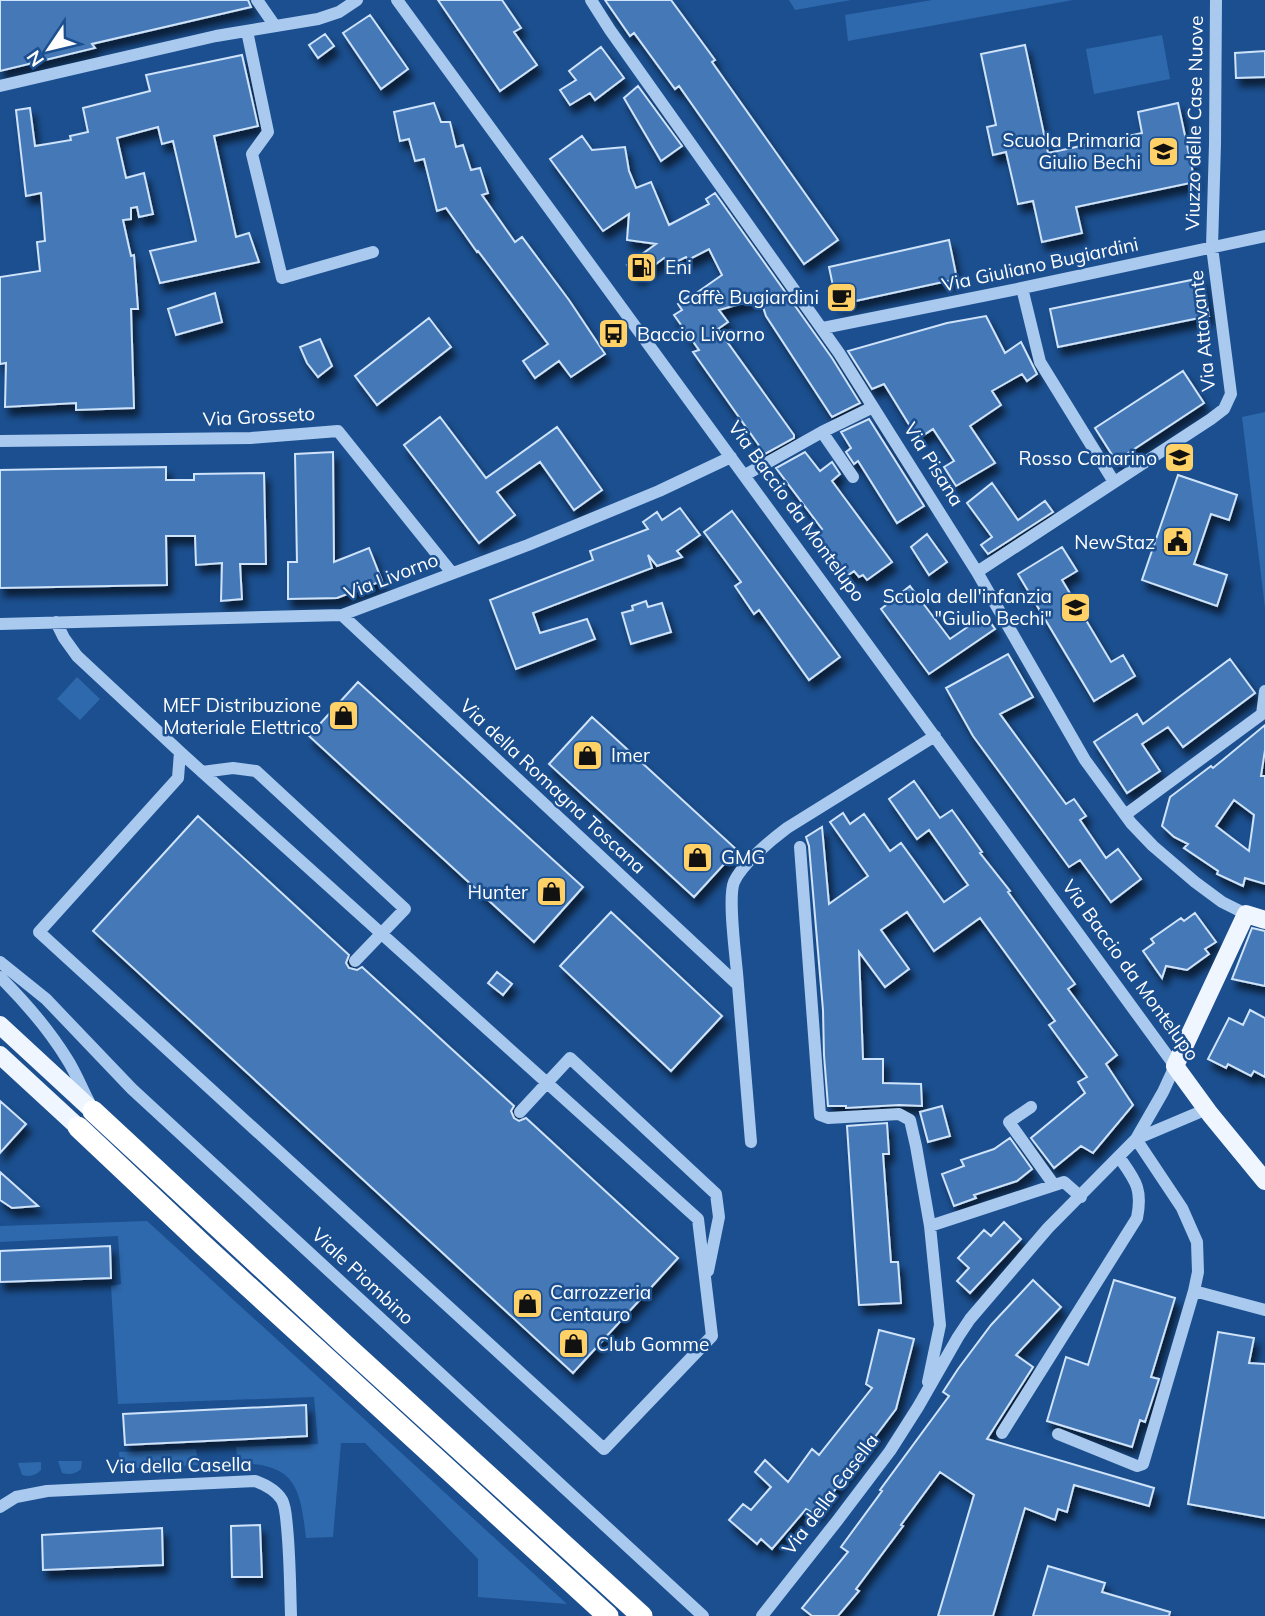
<svg xmlns="http://www.w3.org/2000/svg" width="1265" height="1616" viewBox="0 0 1265 1616" font-family="Mulish,sans-serif">
<style>
.green{fill:#2e69ad}
.building{fill:#4478b7;stroke:#cfe3fa;stroke-width:2;fill-rule:evenodd;filter:url(#shadow)}
.lines{fill:none;stroke-linecap:round;stroke-linejoin:round}
.minor{stroke:#a9c9ee;stroke-width:12}
.major{stroke:#f0f6ff;stroke-width:18}
.highway{stroke:#fff;stroke-width:21}
.labels{text-anchor:middle;stroke-width:5;stroke-linejoin:round;paint-order:stroke}
.street-label{font-size:19px;fill:#fff;stroke:#1b4f8f}
.poi-label{font-size:19px;fill:#fff;stroke:#1b4f8f;text-anchor:end}
</style>
<defs>
<filter id="shadow"><feDropShadow dx="4.5" dy="8" stdDeviation="3.5" flood-color="#0009"/></filter>
</defs>
<rect width="100%" height="100%" fill="#1b4f8f"/>
<path class="green" d="M789 0H851L795 10Z
M932 0H1073L848 41 845 15Z
M1162 35 1170 79 1094 94 1086 49Z
M1265 412V608L1242 417Z
M77 677 100 699 80 720 57 699Z
M147 1221 567 1604 478 1597V1559L365 1443H341L333 1537 306 1538C300 1487 296 1464 238 1463L236 1447 318 1444 314 1397 118 1404 111 1286 121 1284 118 1236 0 1242V1226Z
M196 1449 198 1465 120 1469 119 1452Z
M58 1461H82L81 1469C75 1474 70 1475 62 1473Z
M41 1462V1470C35 1476 30 1477 22 1475L18 1463Z"/>
<path class="building" d="M0 0H248L251 7 92 44 95 48 0 71Z
M438 0H502L521 28 514 32 537 65 500 91Z
M605 0H671L715 60 712 62 838 240 804 264 679 86 675 89 634 33 630 36Z
M370 15 408 69 381 89 343 33Z
M325 34 334 46 318 58 309 45Z
M1025 45 1048 153 1142 133 1138 112 1178 103 1195 182 1076 207 1082 233 1042 242 1033 201 1018 204 1006 152 993 155 987 127 996 125 981 54Z
M601 47 624 78 595 100 590 93 570 105 560 90 576 80 569 71Z
M1265 51V77L1236 78 1235 53Z
M242 55 258 126 214 136 236 237 249 233 259 262 160 283 150 251 196 241 173 141 162 144 158 127 117 138 126 178 144 173 153 214 139 217 137 207 131 208V219L123 220 131 256 134 255 138 309H131L134 408 76 410V403L5 407 6 363 0 364V277L40 271 37 242 45 241 41 193 26 196 16 110 30 108 35 146 71 140 70 136 88 132 83 108 150 91 146 75Z
M638 86 682 146 661 161 624 98Z
M434 103 441 122H450L456 147 463 145 471 170 480 168 488 193 482 195 515 242 522 237 569 300 605 354 571 377 559 361 535 378 523 361 548 344 478 251 477 252 446 208 437 211 424 159 415 161 409 139 400 141 394 112Z
M582 136 592 150 625 147 629 171 636 188 651 182 669 225 709 204 706 199 715 193 832 358 860 403 832 417 766 316 760 298 719 310 728 322 718 329 794 435V438L765 454 693 352 699 350 674 315 682 310 678 304 691 294 692 296 722 275 709 249 688 260 686 257 670 265 664 258 637 278 627 265 656 244 627 240 629 214 603 231 550 159Z
M949 240 957 279 837 305 829 267Z
M1201 278 1209 316 1058 347 1050 309Z
M215 293 222 322 176 335 168 309Z
M986 316 1005 353 1021 342 1037 374 1027 381 1022 374 992 391 1001 405 970 426 995 463 956 486 944 467 954 461 933 429 918 439 884 384 872 389 848 351 947 323Z
M429 318 451 347 377 405 355 376Z
M320 339 332 366 318 377 307 363 300 347Z
M1183 371 1204 403 1116 461 1095 428Z
M440 417 486 478 557 427 602 490 574 510 540 462 497 492 515 515 479 543 404 445Z
M869 419 924 506 897 523 858 461 854 464 846 452 851 448 841 432Z
M333 452 334 562 369 548 382 581 337 598 288 599V562H297L295 454Z
M805 452 820 471 832 462 840 474 832 481 892 562 867 580 863 575 859 577 854 571 847 576 816 533 822 529 776 468Z
M166 467V480H194V474L264 473 266 564H240L242 599 221 601 222 563 196 565 195 536H166L167 585 0 588V470Z
M1178 475 1237 495 1229 520 1211 514 1194 564 1227 575 1217 606 1142 580Z
M992 483 1018 520 1045 501 1053 512 988 554 981 545 992 537 967 503Z
M680 508 700 535 677 551 682 557 657 566 648 555 652 568 533 613 540 633 587 619 595 639 516 669 490 600 593 560 590 551 648 529 643 522 657 512 662 520Z
M732 511 840 657 809 680 759 610 754 614 735 586 741 582 704 532Z
M927 534 947 562 929 575 911 547Z
M1062 547 1077 571 1062 580 1111 662 1123 655 1135 676 1094 701 1018 574Z
M910 586 950 639 985 615 995 629 929 674 881 609Z
M646 601 648 607 662 603 671 632 631 644 622 613 633 610 632 606Z
M1008 654 1033 697 1000 714 1066 804 1074 799 1086 816 1080 820 1106 858 1118 849 1141 879 1111 902 1080 860 1069 867 973 736 946 688Z
M1230 659 1255 693 1183 747 1168 727 1142 744 1160 771 1127 793 1094 742 1137 714 1143 724Z
M358 682 583 887 534 942 309 736Z
M592 717 737 850 694 897 549 764Z
M1265 725V750L1261 776H1265V884L1245 878 1243 886 1217 874 1218 871 1184 848 1188 844 1174 837 1162 826 1170 797 1211 766 1213 768ZM1234 800 1254 815 1249 851 1216 826Z
M914 781 940 818 952 810 982 852 980 853 1010 891 1008 892 1075 984 1068 989 1117 1055 1106 1064 1133 1105 1093 1153 1081 1146 1054 1168 1031 1138 1085 1093 1078 1082 1087 1077 1049 1025 1055 1021 980 918 934 951 907 912 881 930 909 969 885 987 859 952 863 1059H883V1083L921 1084 922 1106 899 1105 846 1108V1106H828L824 1055 823 1010 809 846 806 837 822 827 829 904 868 876 830 822 843 813 850 824 864 814 890 851 901 843 944 902 968 885 929 830 917 839 889 799Z
M198 816 349 955 346 963 349 968 357 970 362 967 514 1106 511 1111 514 1118 519 1121 526 1118 678 1258 573 1373 93 931Z
M611 912 722 1016 671 1071 560 966Z
M1195 913 1216 942 1205 949 1209 954 1187 970 1166 966 1162 978 1143 951 1154 943 1151 939 1181 918 1184 921Z
M1252 928 1265 931V986L1232 979Z
M497 972 512 984 503 995 488 983Z
M1250 1010 1265 1018V1077L1254 1071 1251 1076 1228 1064 1226 1068 1208 1059 1229 1018 1243 1025Z
M0 1101 26 1124 0 1153Z
M942 1106 950 1136 928 1142 920 1112Z
M887 1123 889 1154H883L891 1262H898L901 1303 859 1305 847 1126Z
M1010 1138 1032 1169 1017 1181 974 1195 976 1198 954 1206 942 1174 964 1166 961 1160 994 1149Z
M0 1172 38 1206 12 1208 0 1200Z
M1004 1222 1021 1239 970 1293 957 1281 969 1268 958 1258 984 1230 991 1236Z
M110 1246 111 1278 0 1282V1251Z
M1033 1280 1061 1307 1016 1355 1033 1367 987 1439 1154 1488 1149 1506 1074 1485 1067 1512 1058 1509 1055 1520 1025 1508 993 1616H938L974 1495 940 1472 901 1525 903 1526 856 1589 859 1591 838 1616H812L802 1608 848 1552 841 1547 882 1491 880 1490 949 1396 943 1392 958 1369 991 1325Z
M1114 1280 1175 1298 1151 1377 1159 1379 1145 1422 1140 1420 1132 1447 1047 1421 1066 1357 1088 1365Z
M879 1330 914 1339 896 1409 816 1515 806 1509 772 1549 761 1539 757 1544 729 1520 743 1504 751 1510 771 1487 755 1472 765 1460 788 1482 812 1449 819 1455 872 1388 866 1384Z
M1218 1332 1254 1338 1249 1363 1265 1364V1518L1188 1504Z
M306 1405 307 1436 125 1445 123 1414Z
M260 1525 262 1577H232L231 1526Z
M162 1528 163 1565 43 1570 42 1535Z
M1048 1566 1105 1583 1102 1592 1170 1612 1169 1616H1033Z"/>
<g class="lines">
<path class="minor" d="M257 0 275 26
M397 0 1175 1066 1163 1092 1136 1139 1048 1228 970 1319 958 1337 918 1407 890 1451 837 1521 762 1616
M591 0 610 30 839 353 977 572 1085 760 1131 823 1153 846 1195 882 1222 902 1246 914
M247 31 268 132 252 154 282 278 373 252
M0 86 216 36 318 19 339 12 357 0
M1022 288 1040 362 1114 482
M823 328 1022 288 1265 236
M822 432 853 477
M0 441 251 438 338 431 452 573
M745 475 822 432 873 407
M977 572 1211 419 1224 409 1231 394 1212 247 1215 144 1216 0
M342 615 738 985 751 1142
M56 622 64 638 77 656 180 752 698 1219 712 1336 604 1449 39 932 178 778 180 752
M0 624 342 615 528 545 659 491 731 457
M202 772 233 768 256 771 405 909 355 961
M1125 815 1262 714 1265 691
M800 847 820 1115 828 1118 899 1114 910 1120 916 1146 930 1226
M0 962 46 999 132 1089 703 1616
M0 977C26 1003 48 1028 67 1059 76 1073 82 1089 90 1104
M738 985C737 964 727 899 734 882 742 864 771 840 787 828L935 736
M1031 1107 1009 1122 1054 1185
M520 1112 570 1058 716 1194 719 1217 708 1271
M1136 1139 1207 1109
M1194 1291 1265 1310
M928 1382 940 1325 930 1226 1064 1182 1081 1197
M1002 1433 1137 1218C1143 1188 1135 1180 1119 1157
M1058 1434 1137 1466 1143 1464 1194 1291 1198 1272 1197 1242 1182 1208 1136 1139
M0 1507 16 1497 47 1491 255 1481C266 1485 276 1490 282 1500 286 1508 286 1518 287 1527 290 1557 290 1586 291 1616"/>
<path class="major" d="M1265 920 1246 914 1175 1066 1210 1114 1265 1181
M0 1025 93 1111
M0 1055 78 1127"/>
<path class="highway" d="M93 1111 345 1345 642 1616
M78 1127 204 1246 608 1616"/>
</g>
<defs>
<symbol id="school-square" viewBox="-11 -11 22 22"><rect x="-9" y="-9" width="18" height="18" rx="4" fill="#ffd166" stroke="#1b4f8f"/><path d="M0-5L7-2L0 1L-7-2ZM-4 1L0 2.5L4 1V4Q0 6-4 4Z" fill="#111"/></symbol>
<symbol id="fuel-square" viewBox="-11 -11 22 22"><rect x="-9" y="-9" width="18" height="18" rx="4" fill="#ffd166" stroke="#1b4f8f"/><path d="M-5.5-6h7V0h2V4h1.3V-2.5L3-4.5l.8-.8L6-3V5H2.5V1h-1V6h-7ZM-4.2-4.7v3.2H.2V-4.7Z" fill="#111"/></symbol>
<symbol id="cafe-square" viewBox="-11 -11 22 22"><rect x="-9" y="-9" width="18" height="18" rx="4" fill="#ffd166" stroke="#1b4f8f"/><path d="M-5.5-4.5H6V0H3Q3 3.5 0 3.5H-2.5Q-5.5 3.5-5.5 0ZM3-3.2v2h1.7v-2ZM-6 4.5H4V6H-6Z" fill="#111"/></symbol>
<symbol id="bus-square" viewBox="-11 -11 22 22"><rect x="-9" y="-9" width="18" height="18" rx="4" fill="#ffd166" stroke="#1b4f8f"/><path d="M-5-6H5V4H4V6H2V4H-2V6H-4V4H-5ZM-3.5-4V0h7V-4ZM-3.5 1.2v1.5H-2V1.2ZM2 1.2v1.5H3.5V1.2Z" fill="#111"/></symbol>
<symbol id="civic-square" viewBox="-11 -11 22 22"><rect x="-9" y="-9" width="18" height="18" rx="4" fill="#ffd166" stroke="#1b4f8f"/><path d="M-.6-6.5H3V-4.5H.6V-3L4-1V1h2V6H-6V1h2V-1L-.6-3ZM-1.2 2.5V6h2.4V2.5Z" fill="#111"/></symbol>
<symbol id="shop-square" viewBox="-11 -11 22 22"><rect x="-9" y="-9" width="18" height="18" rx="4" fill="#ffd166" stroke="#1b4f8f"/><path d="M-5-2.5h2.3a2.7 3.5 0 0 1 5.4 0H5L5.5 6h-11ZM-1.5-2.5h3a1.5 2.3 0 0 0-3 0Z" fill="#111"/></symbol>
</defs>
<g fill-rule="evenodd">
<use href="#school-square" x="1146" y="134" width="35" height="35"/>
<use href="#fuel-square" x="624" y="250" width="35" height="35"/>
<use href="#cafe-square" x="824" y="280" width="35" height="35"/>
<use href="#bus-square" x="596" y="316" width="35" height="35"/>
<use href="#school-square" x="1162" y="440" width="35" height="35"/>
<use href="#civic-square" x="1160" y="524" width="35" height="35"/>
<use href="#school-square" x="1058" y="590" width="35" height="35"/>
<use href="#shop-square" x="326" y="698" width="35" height="35"/>
<use href="#shop-square" x="570" y="738" width="35" height="35"/>
<use href="#shop-square" x="680" y="840" width="35" height="35"/>
<use href="#shop-square" x="534" y="874" width="35" height="35"/>
<use href="#shop-square" x="510" y="1286" width="35" height="35"/>
<use href="#shop-square" x="556" y="1326" width="35" height="35"/>
</g>
<g class="labels">
<g class="street-label">
<text transform="translate(1194 123) rotate(-89)" y="7">Viuzzo delle Case Nuove</text>
<text transform="translate(1040 264) rotate(-12)" y="7">Via Giuliano Bugiardini</text>
<text transform="translate(1202 331) rotate(-96)" y="7">Via Attavante</text>
<text transform="translate(259 416) rotate(-3)" y="7">Via Grosseto</text>
<text transform="translate(934 464) rotate(58)" y="7">Via Pisana</text>
<text transform="translate(797 511) rotate(54)" y="7">Via Baccio da Montelupo</text>
<text transform="translate(391 576) rotate(-21)" y="7">Via Livorno</text>
<text transform="translate(553 786) rotate(43)" y="7">Via della Romagna Toscana</text>
<text transform="translate(1131 970) rotate(54)" y="7">Via Baccio da Montelupo</text>
<text transform="translate(363 1276) rotate(43)" y="7">Viale Piombino</text>
<text transform="translate(179 1465) rotate(-1)" y="7">Via della Casella</text>
<text transform="translate(830 1494) rotate(-53)" y="7">Via della Casella</text>
</g>
<g class="poi-label">
<text x="1141" y="147">Scuola Primaria<tspan x="1141" dy="22">Giulio Bechi</tspan></text>
<text x="665" y="274" text-anchor="start">Eni</text>
<text x="819" y="304">Caffè Bugiardini</text>
<text x="637" y="341" text-anchor="start">Baccio Livorno</text>
<text x="1157" y="465">Rosso Canarino</text>
<text x="1155" y="549">NewStaz</text>
<text x="1052" y="603">Scuola dell'infanzia<tspan x="1052" dy="22">"Giulio Bechi"</tspan></text>
<text x="321" y="712">MEF Distribuzione<tspan x="321" dy="22">Materiale Elettrico</tspan></text>
<text x="611" y="762" text-anchor="start">Imer</text>
<text x="721" y="864" text-anchor="start">GMG</text>
<text x="528" y="899">Hunter</text>
<text x="550" y="1299" text-anchor="start">Carrozzeria<tspan x="550" dy="22">Centauro</tspan></text>
<text x="596" y="1351" text-anchor="start">Club Gomme</text>
</g>
</g>
<g transform="translate(49 49) rotate(235)" stroke="#1b4f8f" stroke-width="5" paint-order="stroke">
<path d="M0-5L12 26L0 18L-12 26Z" fill="#ffffff"/>
<text y="-10" font-size="19" font-weight="bold" text-anchor="middle" fill="#ffffff">N</text>
</g>
</svg>
